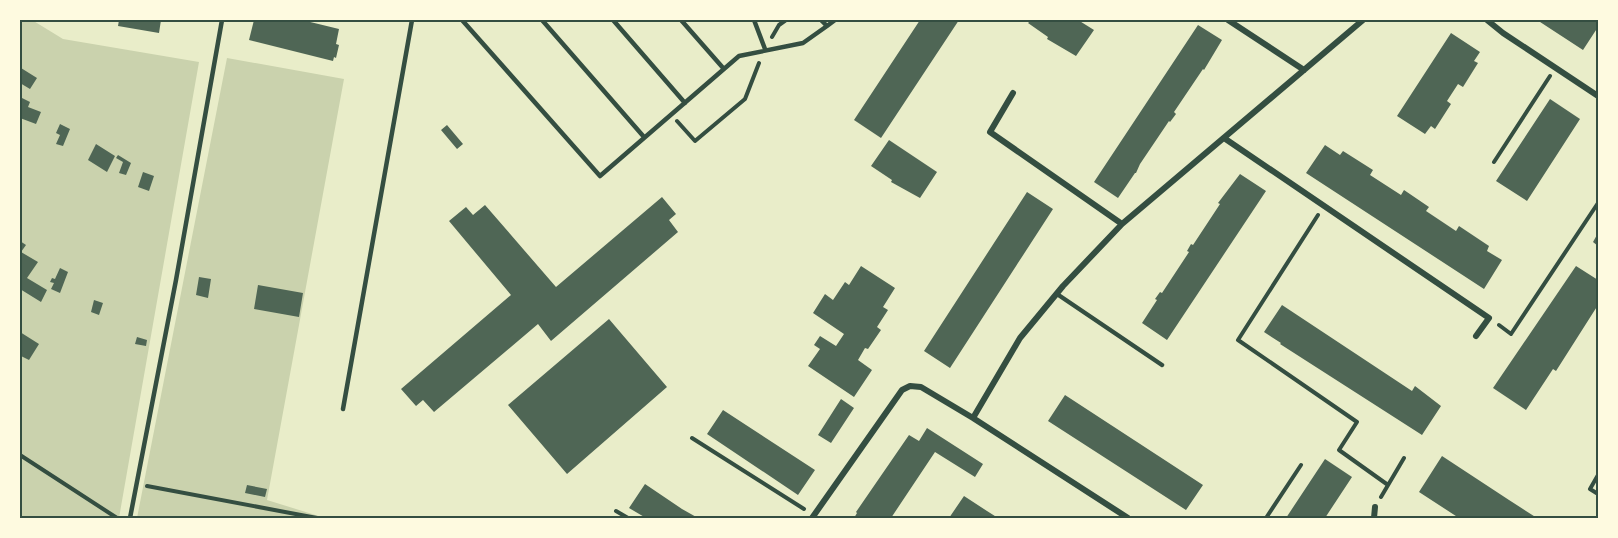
<svg xmlns="http://www.w3.org/2000/svg" width="1618" height="538" viewBox="0 0 1618 538" font-family="Lato,sans-serif">
<style>
.green{fill:#cad2ad}
.building{fill:#4f6655}
.lines{fill:none;stroke-linecap:round;stroke-linejoin:round}
.path{stroke:#344e41;stroke-width:4}
.service{stroke:#344e41;stroke-width:4.5}
.minor{stroke:#344e41;stroke-width:6}
.neatline{fill:none;stroke:#344e41;stroke-width:2}
</style>
<rect width="100%" height="100%" fill="#e9edc9"/>
<path class="green" d="M20 20H32L63 39 199 62 119 518H20Z
M227 58 344 79 267 500 325 518H137Z"/>
<path class="building" d="M119 20H161L159 33 118 26Z
M254 20H302L339 29 336 44 339 45 336 58 334 57 333 61 249 40Z
M920 20H959L881 138 854 120Z
M1031 20H1078L1094 30 1076 56 1047 39 1048 37 1028 23Z
M1537 20H1598V27L1583 50Z
M1198 25 1222 40 1204 70 1203 69 1174 112 1176 114 1170 122 1169 121 1140 164 1136 173H1135L1118 198 1094 182Z
M1451 33 1480 52 1474 61 1478 63 1463 87 1458 84 1447 101 1451 104 1435 129 1431 126 1425 134 1397 116Z
M21 68 37 78 30 89 20 83Z
M22 98 30 102 28 107 41 112 36 124 20 118V105Z
M1550 99 1580 119 1527 201 1496 181Z
M60 124 70 129 63 146 56 144 60 135 56 133Z
M447 125 463 144 457 149 441 130Z
M889 140 937 172 920 198 891 182 892 180 871 166Z
M96 144 115 156 107 172 88 160Z
M1325 145 1340 155 1343 151 1373 170 1370 175 1401 195 1404 190 1429 207 1426 211 1456 231 1459 226 1489 246 1487 251 1502 260 1484 289 1306 173Z
M118 155 131 163 126 175 119 173 123 162 116 158Z
M143 172 154 176 149 191 138 187Z
M1240 174 1266 191 1167 340 1142 323 1157 300 1155 299 1160 292 1162 293 1189 252 1187 251 1191 244 1193 245 1220 204 1218 203Z
M1027 192 1053 209 950 368 924 351Z
M662 197 676 214 669 220 678 232 551 341 538 324 434 412 423 400 416 406 401 389 511 295 449 221 466 207 473 215 485 205 556 287Z
M1598 233V246L1593 242Z
M20 241 26 245 21 252 38 262 27 278 47 290 41 302 20 289Z
M861 266 895 288 883 307 888 310 877 327 881 330 868 349 865 348 858 360 872 370 854 397 808 366 820 349 814 345 820 336 836 346 844 334 813 313 825 294 833 300 845 282 849 285Z
M1576 266 1598 280V305L1556 371 1553 369 1526 410 1493 388Z
M60 268 68 272 60 293 51 289 54 283 50 282 52 278 55 279Z
M199 277 211 279 208 298 196 295Z
M258 285 303 293 299 317 254 309Z
M94 300 103 303 99 315 91 312Z
M1282 305 1412 391 1415 386 1441 406 1422 435 1280 344 1281 343 1264 332Z
M609 319 667 387 567 474 508 405Z
M20 332 39 344 29 360 21 356 20 359Z
M137 337 147 340 146 346 135 344Z
M1065 395 1203 485 1186 510 1048 421Z
M841 399 854 408 831 443 818 435Z
M723 410 815 470 798 495 707 434Z
M927 428 983 464 975 477 935 452 891 518H854L857 513 856 512 909 435 919 441Z
M1442 456 1509 500 1537 518H1459L1419 492Z
M1325 459 1352 477 1325 518H1286Z
M645 484 682 509 698 518H646L629 508Z
M247 485 267 489 265 497 245 493Z
M964 496 987 511 998 518H949Z"/>
<g class="lines">
<path class="path" d="M772 37 779 25 786 20
M677 121 695 141 745 99 759 63
M1494 162 1550 76
M1318 215 1238 340 1357 422 1339 450 1388 485
M1499 325 1511 334 1598 203
M692 438 804 509
M20 455 117 518
M1598 475 1590 489 1598 494
M147 486 317 518
M1381 497 1404 458
M616 511 628 518
M1266 518 1301 465"/>
<path class="service" d="M462 20 600 176 739 56 803 43 827 26
M542 20 644 137
M613 20 685 103
M681 20 724 69
M754 20 765 49
M821 20 827 26 835 20
M1057 294 1162 365
M343 409 412 20
M130 518 176 280 222 20"/>
<path class="minor" d="M1228 20 1304 70
M1487 20 1503 33 1598 96
M1013 93 990 132 1122 224
M1224 138 1489 318 1476 336
M973 418 1128 518
M812 518 902 390 910 386 921 387 973 418 1020 338 1063 286 1122 224 1363 20
M1374 518 1375 507"/>
</g>
<rect width="1618" height="538" fill="none" stroke="#fefae0" stroke-width="42"/>
<rect x="21" y="21" width="1576" height="496" class="neatline"/>
</svg>
